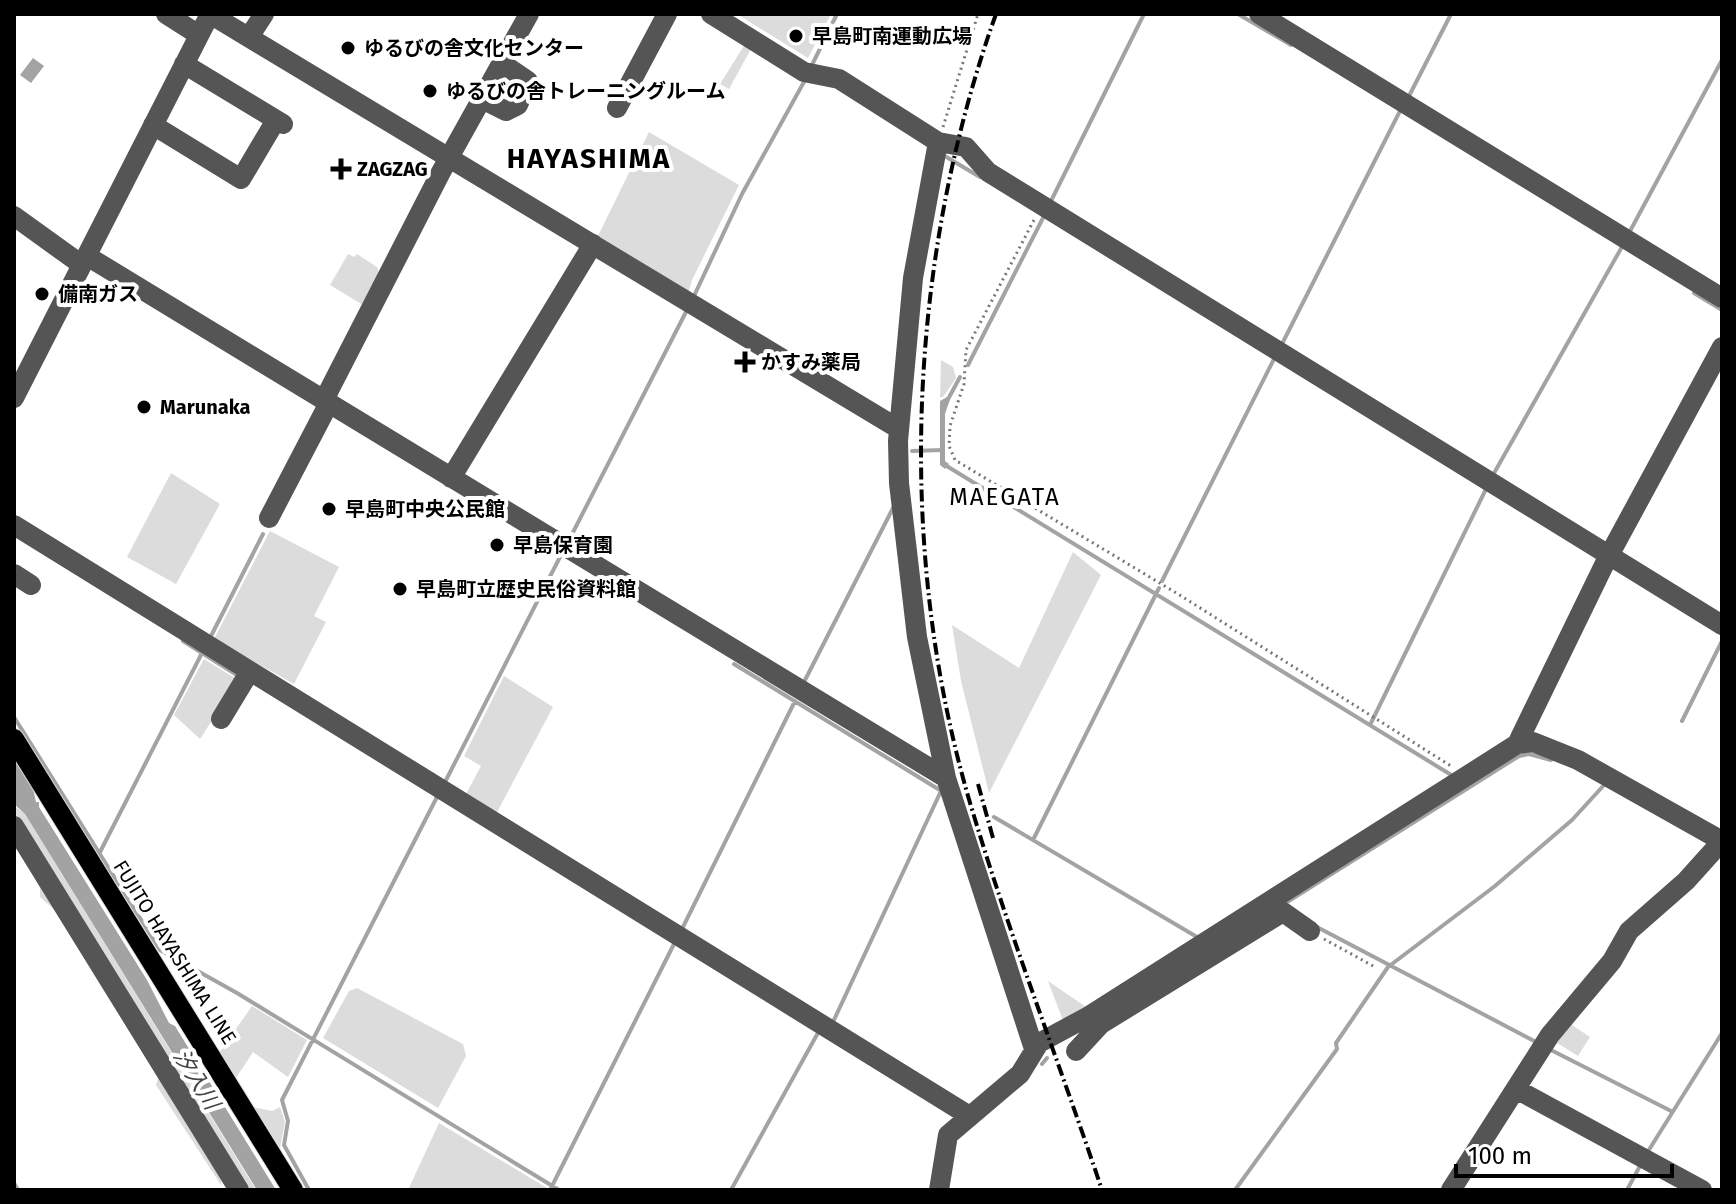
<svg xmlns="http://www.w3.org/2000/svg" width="1736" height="1204" viewBox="0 0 1736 1204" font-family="'Fira Sans','Noto Sans JP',sans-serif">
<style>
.green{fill:#dcdcdc}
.water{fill:#a3a3a3}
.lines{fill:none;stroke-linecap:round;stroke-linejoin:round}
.stream{stroke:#a3a3a3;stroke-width:4}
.major-casing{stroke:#dbdbdb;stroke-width:22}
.path{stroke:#777;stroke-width:3;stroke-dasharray:2 4;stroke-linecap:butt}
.minor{stroke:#555;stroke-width:20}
.major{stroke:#000;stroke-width:20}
.rail{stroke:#000;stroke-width:4;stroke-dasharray:12 4 2 4;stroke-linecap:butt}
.poi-dot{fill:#000;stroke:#fff;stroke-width:3}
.labels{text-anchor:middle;stroke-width:8;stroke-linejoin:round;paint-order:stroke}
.poi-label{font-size:20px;font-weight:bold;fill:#000;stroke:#fff;text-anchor:start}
.street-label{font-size:20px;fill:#000;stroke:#fff}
.water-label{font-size:22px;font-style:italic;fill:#444;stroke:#fff}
.quarter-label{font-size:24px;letter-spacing:2px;fill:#000;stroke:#fff}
.district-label{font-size:28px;font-weight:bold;letter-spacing:2px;fill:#000;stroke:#fff}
</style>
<rect width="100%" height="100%" fill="#fff"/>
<path class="green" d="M737 14H831L808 58Z
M747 41 751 49 729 89 720 84Z
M649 132 739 185 692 280 688 294 597 238Z
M348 254 354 257 357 254 377 267 379 273 363 305 330 285Z
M941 360 953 367 956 378 943 397H940Z
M171 473 220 504 176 584 127 557Z
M270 531 339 567 314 616 326 622 294 684 214 639Z
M1073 552 1101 575 989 793 961 681 952 625 1019 668Z
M204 659 238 680 200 739 174 715Z
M504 676 553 707 496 814 465 796 481 766 464 756Z
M14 806 25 814 256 1190H242L16 815Z
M28 866 222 1175 221 1185 156 1085 158 1078 56 911 40 897V888Z
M1048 981 1089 1009 1064 1023Z
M357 988 463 1044 466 1056 438 1108 323 1038 349 991Z
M252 1006 307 1040 288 1077 253 1052 236 1078 219 1053Z
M1569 1023 1590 1037 1578 1056 1554 1041Z
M253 1107 272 1111 280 1107 285 1122 280 1148Z
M439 1123 547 1188 545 1190H408Z"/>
<path class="water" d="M33 58 44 66 31 83 20 75Z
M947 397 950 399 945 414V461L949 464 945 469 940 465V401Z
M14 756 33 788 36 802H39V807L147 980 169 1023 175 1026 276 1190H257L25 814 14 804Z"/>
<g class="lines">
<path class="stream" d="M1238 14 1291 45
M812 65 837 14
M1408 98 1451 14
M943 155 980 177
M1050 203 1144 14
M1629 233 1722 60
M1694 293 1722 310
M694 296 742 194 805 80
M1282 344 1401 109
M968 365 1045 214
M946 403 960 377
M912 451 943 450
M945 465 1453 776
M1493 475 1623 245
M568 542 688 308
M1162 581 1276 355
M210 638 263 534
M183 641 240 677
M734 664 943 792
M803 684 893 508
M14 717 160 950 237 993 559 1190
M1682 721 1722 641
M1370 725 1487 487
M444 784 562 553
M994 817 1197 937
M1034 838 1159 588
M99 854 202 653
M1284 904 1519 756 1529 754 1551 760
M1315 926 1538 1043
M681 931 795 701
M833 1022 941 791
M1549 1049 1671 1111
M1042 1064 1047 1058
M1647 1153 1722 1033
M14 1183 18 1190
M309 1190 284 1145 288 1121 282 1100 438 795
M550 1190 675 942
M731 1190 819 1031
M1235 1190 1337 1049 1336 1043 1388 967 1495 886 1572 820 1605 784
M1627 1190 1641 1164"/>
<defs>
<path id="major" d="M14 739 293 1190"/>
</defs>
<use href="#major" class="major-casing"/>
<path class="path" d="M376 14 378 15
M943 127 978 14
M1034 220 966 350 964 384 950 426 949 446 955 460 1178 594 1451 766
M1324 939 1375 967"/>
<path class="minor" d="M166 14 199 35
M210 14 899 429
M711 14 804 72 839 79 938 142 966 147 988 172 1722 625
M1259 14 1722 298
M249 37 264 14
M184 64 283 124
M484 100 506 111 518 105 528 81 503 64
M617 108 667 14
M153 125 241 179 276 120
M938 142 913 278 898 441 899 483 917 637 946 778 1034 1049
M14 216 82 265
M87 256 946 778
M14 398 210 14
M324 400 441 172 529 14
M451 478 593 244
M269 518 329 403
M14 525 968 1115
M14 574 31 585
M221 719 250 671
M1517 744 1605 563 1722 347
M14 826 239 1190
M1076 1051 1101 1024 1283 912 1310 931
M1516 1089 1702 1190
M939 1190 948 1135 1020 1074 1039 1043 1089 1016 1517 744 1533 742 1578 760 1722 841
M1451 1190 1550 1035 1612 961 1629 931 1686 881 1722 841"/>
<use href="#major" class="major"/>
<path class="rail" d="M996 14C906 265 895 560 974 816 1012 942 1060 1065 1102 1190
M978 784 993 838"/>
</g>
<g class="poi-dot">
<circle cx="796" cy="36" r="8"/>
<circle cx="348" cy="48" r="8"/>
<circle cx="430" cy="91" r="8"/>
<path d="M337 157h8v8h8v8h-8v8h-8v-8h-8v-8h8z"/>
<circle cx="42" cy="294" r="8"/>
<path d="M741 350h8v8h8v8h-8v8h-8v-8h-8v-8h8z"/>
<circle cx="144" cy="407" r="8"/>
<circle cx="329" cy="509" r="8"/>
<circle cx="497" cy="545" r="8"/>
<circle cx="400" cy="589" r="8"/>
</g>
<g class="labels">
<g class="poi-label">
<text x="812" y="43">早島町南運動広場</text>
<text x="364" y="55">ゆるびの舎文化センター</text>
<text x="446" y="98">ゆるびの舎トレーニングルーム</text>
<text x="357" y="176">ZAGZAG</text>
<text x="58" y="301">備南ガス</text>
<text x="761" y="369">かすみ薬局</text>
<text x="160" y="414">Marunaka</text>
<text x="345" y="516">早島町中央公民館</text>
<text x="513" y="552">早島保育園</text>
<text x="416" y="596">早島町立歴史民俗資料館</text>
</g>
<g class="street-label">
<text transform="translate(175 952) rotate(58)" y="7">FUJITO HAYASHIMA LINE</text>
</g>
<g class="water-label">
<text transform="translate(197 1079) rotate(58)" y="8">汐入川</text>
</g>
<g class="quarter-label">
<text x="1005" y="505">MAEGATA</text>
</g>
<g class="district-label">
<text x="589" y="168">HAYASHIMA</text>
</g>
</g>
<rect width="1736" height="1204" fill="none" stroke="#000000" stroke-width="32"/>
<path d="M1456 1164v12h216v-12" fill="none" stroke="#000000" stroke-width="4"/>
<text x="1468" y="1164" font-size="24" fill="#000000" stroke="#ffffff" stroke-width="6" paint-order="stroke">100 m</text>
</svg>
